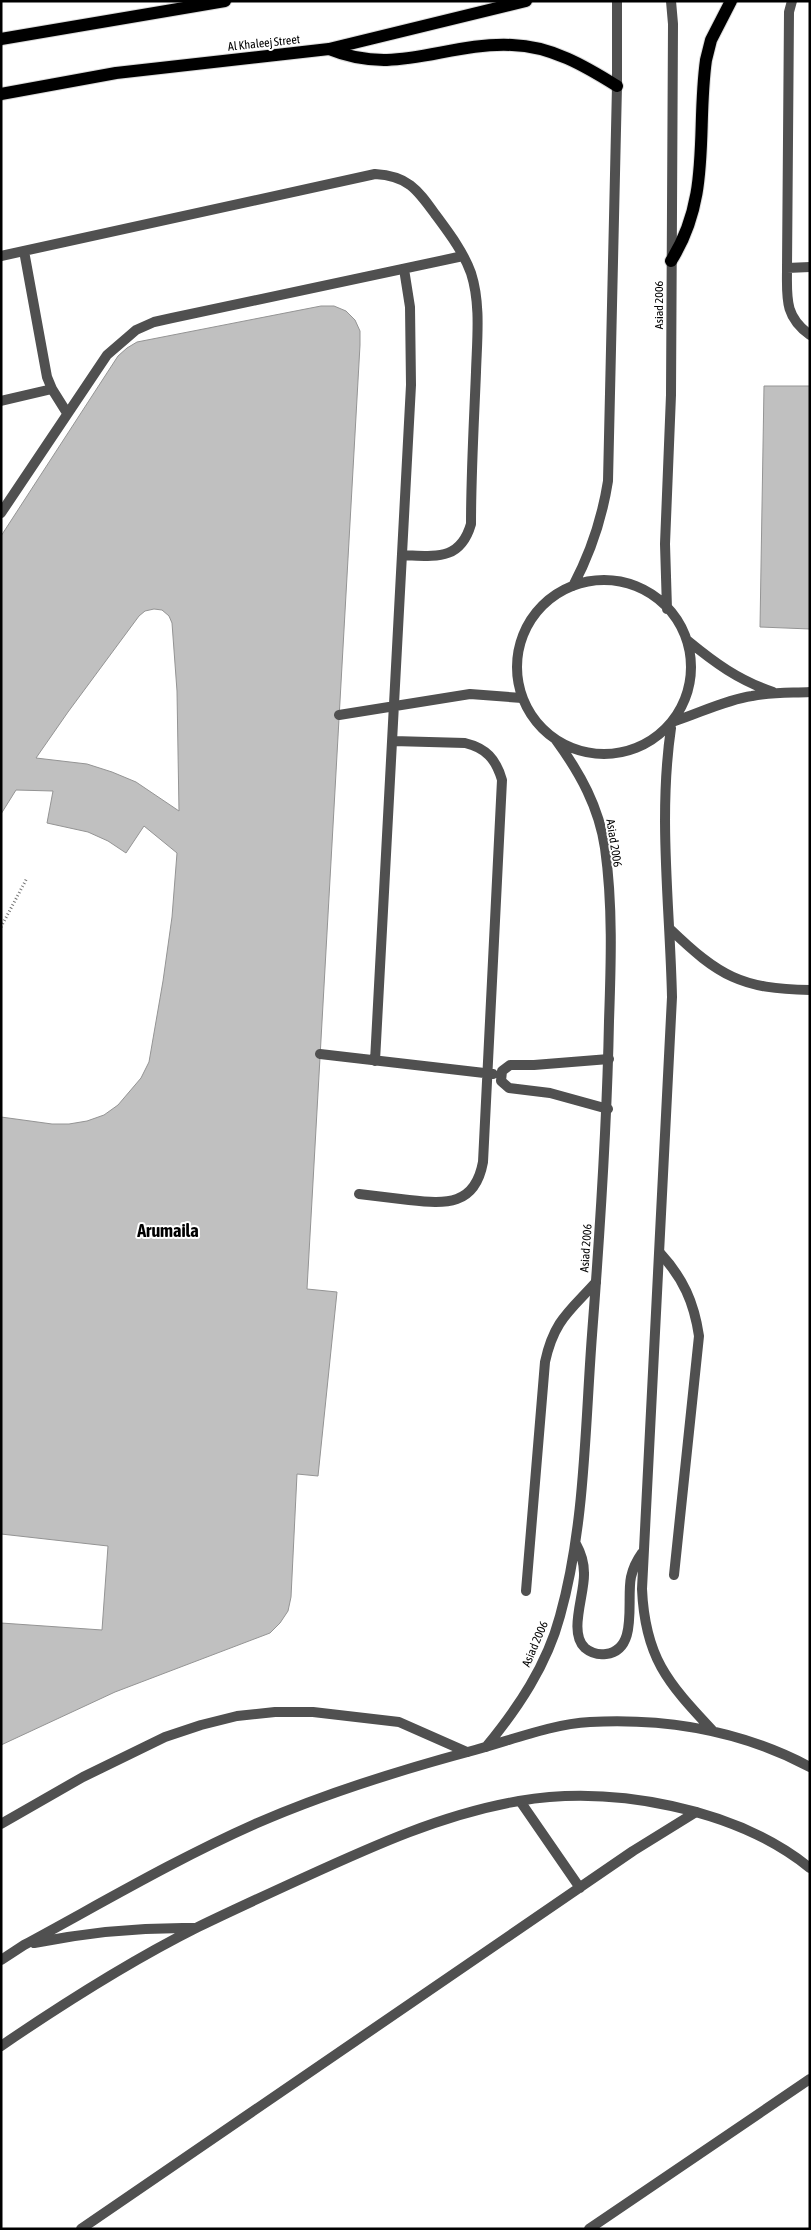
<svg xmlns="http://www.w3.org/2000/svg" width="811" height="2230" viewBox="0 0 811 2230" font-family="'Asap Condensed',sans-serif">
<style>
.building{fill:#c0c0c0;stroke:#949494;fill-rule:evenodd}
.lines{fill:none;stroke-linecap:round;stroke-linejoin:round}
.primary-casing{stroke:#dbdbdb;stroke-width:14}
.path{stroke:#727272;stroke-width:3;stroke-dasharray:1 2.5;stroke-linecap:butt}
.service{stroke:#505050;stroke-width:10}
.minor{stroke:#505050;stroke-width:10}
.primary{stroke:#000;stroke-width:12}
.labels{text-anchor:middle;stroke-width:4;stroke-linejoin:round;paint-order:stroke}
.street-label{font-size:12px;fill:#000;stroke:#fff}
.district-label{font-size:18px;font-weight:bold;fill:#000;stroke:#fff}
</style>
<rect width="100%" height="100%" fill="#fff"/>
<path class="building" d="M321 306H334L346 311 355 320 360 331V345L307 1289 337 1292 318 1476 297 1474 291 1597 288 1611 280 1623 270 1633 115 1692 1 1745V1623L102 1630 108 1546 1 1534V1117L52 1124H69L87 1121 104 1115 118 1105 141 1078 149 1062 163 981 172 917 177 853 144 826 126 853 108 841 88 832 47 823 53 791 16 790 1 814V536L118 356 127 348 137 342ZM154 609 162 610 169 616 172 623 177 691 179 811 136 782 112 772 87 764 36 758 68 712 139 616 145 611Z
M764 386H810V629L760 627Z"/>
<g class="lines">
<defs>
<path id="primary" d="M1 39 225 1
M329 49C397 77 444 42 512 45 551 46 585 66 617 86
M1 94 116 73 329 49 526 1
M671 261C712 196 696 131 706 60L711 40 731 1"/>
</defs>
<use href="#primary" class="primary-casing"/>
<path class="path" d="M1 927 27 878"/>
<path class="service" d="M24 251 47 377 52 389 67 413
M1 256 375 174C408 176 417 189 435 214 449 233 463 251 471 273 481 304 477 339 476 372 474 422 471 473 471 524 460 562 434 556 402 555
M810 267 787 268C787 298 784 316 810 335
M787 268 789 12 792 1
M1 401 52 389
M1 513 107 355 136 330 154 322 172 318 463 256
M339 715 470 694 522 698
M320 1054 493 1074
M375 1061 411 385 410 307 404 269
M608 1109 550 1093 509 1088 501 1081 502 1071 510 1065H534L609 1059
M359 1194C376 1196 393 1198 409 1200 446 1204 475 1206 483 1162L502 780C496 759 486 748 465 743L393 741
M660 1253C683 1278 694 1302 699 1336L674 1575
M526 1591 545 1362C554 1320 570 1311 596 1282
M520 1801 580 1888
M1 1824 83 1777 165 1737 201 1725 237 1716 275 1712H313L399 1722 467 1752
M81 2229 633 1851 696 1812
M589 2229 810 2079"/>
<path class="minor" d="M517 667a87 87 0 1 1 174 0a87 87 0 1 1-174 0Z
M573 586C591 552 602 519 608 481L617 86V1
M667 609 665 544 671 395 673 24 671 1
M687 640C715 663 738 680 773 692
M675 721C700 713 725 700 752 696 771 692 790 693 810 692
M671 728C658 817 670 907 672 997L642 1589C645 1657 667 1682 712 1730
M670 929C719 976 741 989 810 990
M576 1544C581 1553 584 1563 584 1573 585 1594 568 1633 585 1648 591 1653 599 1655 606 1654 639 1650 626 1600 631 1577 633 1568 637 1560 642 1553
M486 1747C518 1708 547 1665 560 1616 585 1527 585 1427 592 1335 600 1231 607 1126 609 1021 611 964 613 905 605 848 599 807 580 773 556 740
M34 1943C88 1932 141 1927 196 1928
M1 1960 24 1945C100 1904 176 1859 255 1824 326 1793 400 1770 475 1750 512 1740 552 1724 590 1722 666 1718 742 1731 810 1767
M1 2046C64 2003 130 1961 198 1927 233 1910 268 1894 303 1878 373 1846 443 1814 519 1801 612 1785 736 1808 810 1868"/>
<use href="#primary" class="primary"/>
</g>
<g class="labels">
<g class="street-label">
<text transform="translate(264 43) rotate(-6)" y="4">Al Khaleej Street</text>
<text transform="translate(659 305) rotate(-90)" y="4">Asiad 2006</text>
<text transform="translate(614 843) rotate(81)" y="4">Asiad 2006</text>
<text transform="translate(586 1248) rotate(-86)" y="4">Asiad 2006</text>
<text transform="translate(535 1644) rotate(-67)" y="4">Asiad 2006</text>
</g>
<g class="district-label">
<text x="168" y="1237">Arumaila</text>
</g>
</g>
<rect width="811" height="2230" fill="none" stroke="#000000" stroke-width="5"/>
</svg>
